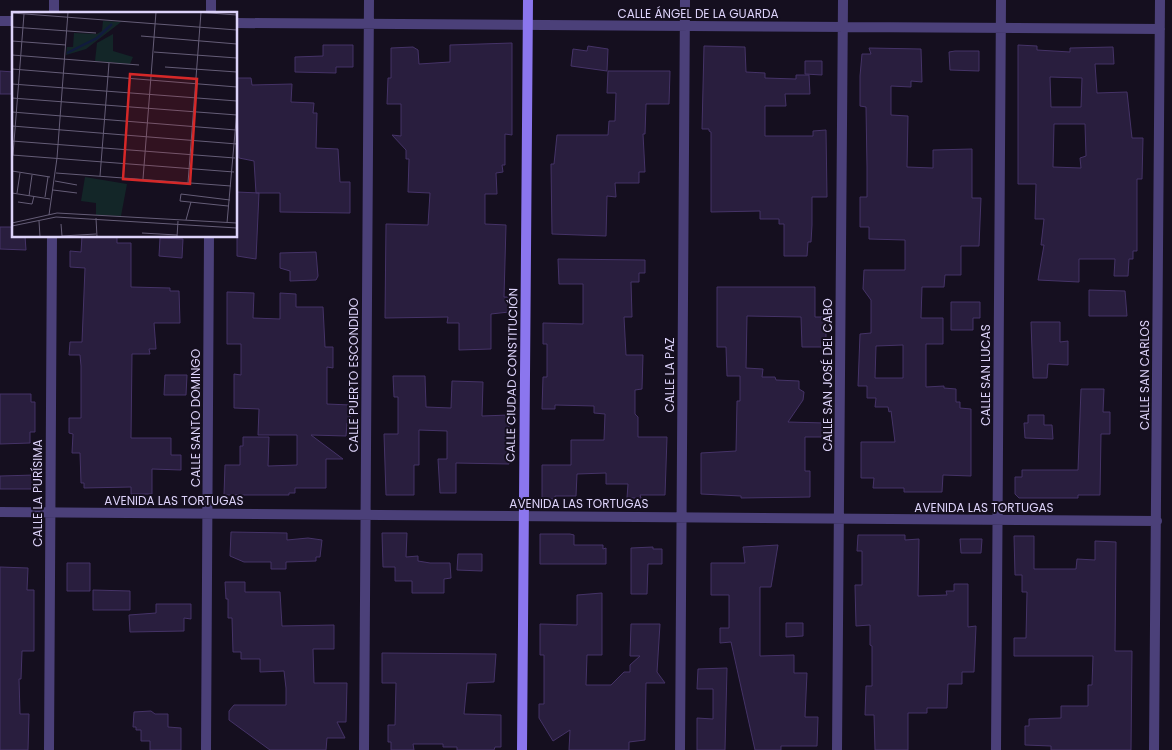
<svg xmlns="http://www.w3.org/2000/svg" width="1172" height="750" viewBox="0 0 1172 750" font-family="Poppins,sans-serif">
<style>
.building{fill:#291e3e;stroke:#453367;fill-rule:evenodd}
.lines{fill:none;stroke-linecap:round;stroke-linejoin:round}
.street{stroke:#4b4079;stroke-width:10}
.secondary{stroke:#8b76ee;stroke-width:10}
.labels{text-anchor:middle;stroke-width:4;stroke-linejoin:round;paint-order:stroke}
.street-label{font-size:12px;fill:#ddd3fa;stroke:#150f1f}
.inset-river{fill:none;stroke:#111b3d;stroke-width:2.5}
.inset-road{fill:none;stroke:#655d77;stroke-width:1}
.view{fill:#d62828;fill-opacity:0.15;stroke:#d62828;stroke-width:2.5}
.inset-edge{fill:none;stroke:#ddd3fa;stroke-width:2.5}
</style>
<rect width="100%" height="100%" fill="#150f1f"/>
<path class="building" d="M512 43V135L505 134V165H502L503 172 496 173 497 194H485V224L506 225 504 297H509V312L491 314V349L459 350V323H447L448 317 385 318 386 224 428 225 430 193 408 192 409 159H406V150L392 135 401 136V104H387L388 78H391V48L413 47 418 50 419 64 450 62V45Z
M323 45H353V67H336V73L295 72V57L323 56Z
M1018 45 1037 46V50L1070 52V48L1113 47 1114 64H1095L1097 93 1127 92 1132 138H1143L1142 179H1137V251H1133V259H1129L1128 276H1114L1115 259H1079V282L1038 280 1044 245H1041L1044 219H1035L1036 184H1018ZM1050 77 1082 78 1081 107H1051ZM1054 124H1085L1086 156 1080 158 1081 168 1053 167Z
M588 46 608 49 607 71 571 66 573 49 587 51Z
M704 46 745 47 746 72 765 73V78L796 79V75H809L810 94H785L786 106H765V136H813V131L826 130 827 197H812V225L811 242H808L807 256H784V224H779V219H760V211L711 212V132L709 131V129H702Z
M869 48 921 49 922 82 911 81V87L891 86V115L908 116 907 167 933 168V150L972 149V198H981L979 246H961V275H945L944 287H922L921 318H943V344H926V387L944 386V388L956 389V402H960V408L971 409V476L943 475 942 492H904V488H873L874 478H861V442H895L891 411 889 412 888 407H875L876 398H867V386H858L860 334 871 333V300L863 289 864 270H905V240L869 239V227H860V197H867V167L866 107 860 106V76L862 54H871ZM903 345V378H875L876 346Z
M955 51H979V71L950 70 949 52Z
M805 61H822V75L805 74Z
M0 71 14 72V94H0Z
M608 71H670L669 104H646L645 134H643L645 172H639V183H615L616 197 607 196 606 236 552 234 551 164H554L557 135H608L609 121H615L616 93H607Z
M236 78H251L252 85 292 84 291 102 314 103 313 113H317L316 148 338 149 340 182H350V213L280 212V193H256L254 161 239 158Z
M237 192 259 193 256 259 237 256Z
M0 227H14V236H25L26 250 0 249Z
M82 236H117V243H131V287L170 288V291H179L180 323H154L156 349H149L150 354H132L131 438H171V455H181V470L152 469V494H131V487L84 488V483H81L80 453H72L73 434 69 433V418H81V366L80 355H69L70 342H82L85 268 70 267V251L81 252Z
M160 238 183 239 182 258 159 256Z
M316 252 318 276 316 280 290 281V271L280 268V253Z
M558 259 645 260V273H639V282H631L632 317H624L626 355H643L642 389 635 390V414L638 417V437H667L665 495H640L641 498H627L628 484H606V473L577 474 576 496H555V499H542V465H571V440H604L605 414 594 413V406L555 405V409H542L543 377H547V344H543V323L583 324V284H559Z
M717 287H815V317H826V347H802L801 317 747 316 746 368 763 369 762 377H775L776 380 799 381V389L804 392 803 400 788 422 825 423V437H805V471H810V497L741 498V496L701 494V453L736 451 737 401H740V376H727L726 347H717Z
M1089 290 1125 291 1127 316H1089Z
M227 292 254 293 253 318 280 319V293L296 294V307H323L325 347H333V368L327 367V404L350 405V423H347L346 436 311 435 343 459H326V488H295V493H289V495H224L225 465H240V446H243V437H269L268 466 297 465V435H258L259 409 234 408V374L241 375V344H227Z
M951 302H980V318H973V330H951Z
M1031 322H1060V342L1068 341V365L1048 364 1047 378H1033Z
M165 375H187L186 395H164Z
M393 376H425L426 407 451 408 452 381 483 382 482 416 509 415V464L456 463V493H440L438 459H447V431L419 430V465H414V495H386L384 434H398V397H394Z
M1081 389H1104L1103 412H1110V434H1101L1100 495H1078V498H1019L1015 494V477H1022V470H1078Z
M0 394H31V402H35V432H30V443L0 444Z
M1028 415H1044V425H1052L1053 439 1025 438 1024 423H1028Z
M35 475V489H0V476Z
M231 532 287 533V540L308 538 322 540 320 557H316V561L286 562V569H271V562H244L230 556Z
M382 533H407L406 557 418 556V561L430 563H450L451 578 444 579V593H412V581H395V567H383Z
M540 534H570L574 535V545H603V549L606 548V564H540Z
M858 535H905V540L919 539 918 596 947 595 946 591H954V584H968V627L976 626 974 672H962V684H948L947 708H927V713H908V750H875L874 715H865L866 686H872V646L870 645V625L856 626 855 585H862V551H857Z
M1014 536H1034V569H1076L1077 559 1095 560V541L1116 542 1115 651H1132L1131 750H1051V746L1025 745V726H1029V719L1061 718V706H1088V685H1092L1093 656H1014V638H1026L1027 592H1022V575H1015Z
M960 539H982L981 553H961Z
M778 545 771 587H760V656L794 655V673H807L805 717H818L817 746H781V750H755L731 642 720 643V628H729V595H711V563H745L743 547Z
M653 547V549H662V564H648L647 594H631V548Z
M458 554H482V571L457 570Z
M67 563H90V591H67Z
M0 567 28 568 27 590H34V651H22L21 679H19L20 714H29L28 750H0Z
M225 582H245V592H280L282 626 334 625V649H313L314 683H347L346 722H337L345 738H327L326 750H270L229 720V711L234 705H286V688L284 671 260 672V659H241V652H233L232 618H228V599H226Z
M93 590 130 591V610H93Z
M602 593V655H587L586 685H611L624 672H630V665L640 656H630L631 624H660L657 672 665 683H646L645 740 629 742V750H569L570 730 553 741 539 718V704H544V655H540V624L577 625V595Z
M156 604H191V619L184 618V631L130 632 129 615 156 613Z
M786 623H803V636L786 637Z
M382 653 496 654 494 682 467 683 464 714 501 715V747H495L494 750H457V747H443V744H413L414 750H391V742H388V725H395L396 683H382Z
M727 668 725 750H697V718L713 719V689H697L698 669Z
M151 711 155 714H168V727L181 728V750H150V741H141V730H136V727H133L134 712Z"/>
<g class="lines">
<path class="street" d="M54 14V0
M211 14V0
M0 21H14
M236 23 1160 29
M0 512 1157 521
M49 750 52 236
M206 750 209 236
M364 750 369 0
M680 750 685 0
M837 750 843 0
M996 750 1001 0
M1154 750 1160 0"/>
<path class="secondary" d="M522 750 528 0"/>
</g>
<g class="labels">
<g class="street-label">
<text x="698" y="18">CALLE ÁNGEL DE LA GUARDA</text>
<text transform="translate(354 375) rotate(-90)" y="4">CALLE PUERTO ESCONDIDO</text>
<text transform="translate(512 375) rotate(-89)" y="4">CALLE CIUDAD CONSTITUCIÓN</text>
<text transform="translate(670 375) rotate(-90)" y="4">CALLE LA PAZ</text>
<text transform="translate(828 375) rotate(-90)" y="4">CALLE SAN JOSÉ DEL CABO</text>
<text transform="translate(986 375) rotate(-90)" y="4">CALLE SAN LUCAS</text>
<text transform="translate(1145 375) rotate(-90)" y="4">CALLE SAN CARLOS</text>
<text transform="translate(196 418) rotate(-90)" y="4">CALLE SANTO DOMINGO</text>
<text transform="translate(38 493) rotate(-90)" y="4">CALLE LA PURÍSIMA</text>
<text x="174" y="505">AVENIDA LAS TORTUGAS</text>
<text x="579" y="508">AVENIDA LAS TORTUGAS</text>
<text x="984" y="512">AVENIDA LAS TORTUGAS</text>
</g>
</g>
<g transform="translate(12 12)">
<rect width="225" height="225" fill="#150f1f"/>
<path d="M91 9 109 10 74 37 54 43 55 35H61L62 21 85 22 90 19ZM101 22V39L121 45 118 52 83 49 85 31ZM73 165 115 172 109 204 84 203V191L69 189Z" fill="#132628"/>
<path class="inset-river" d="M55 41 85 26 100 12"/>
<path class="inset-road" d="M184 0 225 3M0 1 225 18M0 15 84 21M129 24 225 32M0 29 54 33M142 40 225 46M0 43 127 53M153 55 225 60M0 57 225 75M0 72 225 89M0 86 225 103M0 100 224 118M0 114 225 132M0 129 223 146M0 143 222 160M1 143 12 2M0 159 38 165M44 161 219 174M88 164 97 51M131 167 144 0M43 169 65 173M176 171 189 0M41 178 65 181M0 181 38 187M5 181 8 161M17 184 20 163M33 185 36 165M6 190 20 192 22 184M216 194 168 189 169 182 218 188M37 203 45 146 56 0M84 206 85 225M174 208 179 190M27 209 28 225M0 211 45 201 225 211M215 211 225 98M49 212 50 224 84 222M0 214 44 205 225 216M130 221 165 223M165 225 166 209"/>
<path class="view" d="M118 62 185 67 178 172 111 167Z"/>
<rect width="225" height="225" class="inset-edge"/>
</g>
</svg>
